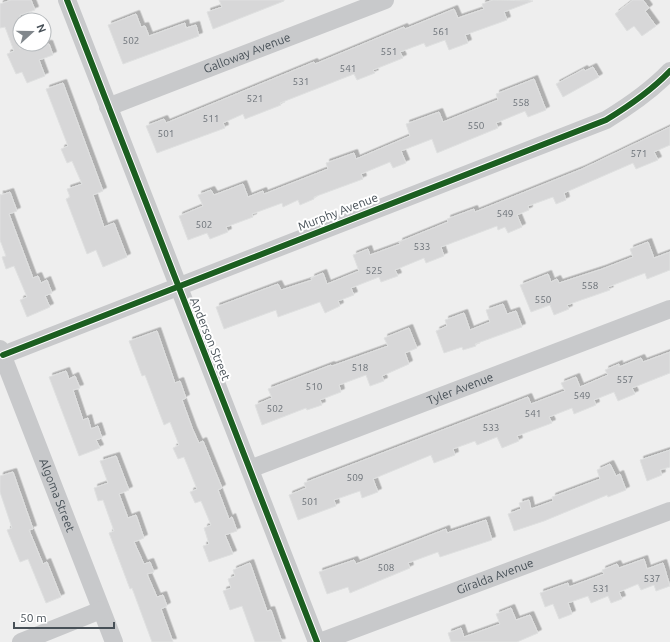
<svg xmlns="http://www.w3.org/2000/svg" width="670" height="642" viewBox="0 0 670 642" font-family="Ubuntu,sans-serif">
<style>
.building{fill:#d7d7d8;stroke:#dfe0e0;filter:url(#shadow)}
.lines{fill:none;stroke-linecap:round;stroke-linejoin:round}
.minor{stroke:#c8c9cb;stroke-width:18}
.cycleway-casing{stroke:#fff;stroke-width:8}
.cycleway{stroke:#1b5e20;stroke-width:6}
.labels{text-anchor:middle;stroke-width:4;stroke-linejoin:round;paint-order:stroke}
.number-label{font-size:10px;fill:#6c7278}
.street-label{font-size:12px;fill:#475057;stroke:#fff}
</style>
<defs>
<filter id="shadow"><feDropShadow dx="3.5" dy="-3.5" stdDeviation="0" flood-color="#0004"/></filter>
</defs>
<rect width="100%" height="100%" fill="#eee"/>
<path class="building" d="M11 0H31L35 10 20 15V49L32 44H49L53 55 39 60 45 76 27 83 22 72 16 74 7 54 14 51 5 27 0 28V4Z
M219 0H284V1L213 29 207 12 222 7Z
M493 0 533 1 504 12 507 20 465 35 468 43 449 50 445 40 426 47 424 43 400 52 403 58 373 70 375 73 357 80 354 74 280 103 281 105 245 119 243 114 223 123 225 128 157 153 146 126 164 119 166 123 314 62 315 64 404 27 405 29 454 9 458 18 484 9 482 4Z
M633 0H643L649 8 645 11 656 26 642 36 634 26 627 31 615 14Z
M136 14 141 27 145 26 149 36 185 23 186 28 196 25 199 36 123 64 108 25Z
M593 67 599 77 563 97 556 84 584 69 585 71Z
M534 79 546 110 528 117 525 111 496 123 498 128 437 153 432 139 401 151 406 163 393 168 390 162 361 174 363 179 314 197V199L300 205 298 200 283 207 282 203 252 214 253 217 226 227 228 232 210 239 207 233 188 240 179 216 203 206 198 195 211 190 214 195 243 184 248 197 263 191 264 194 328 169 326 163 354 153 356 159 410 136 406 124 439 112 443 122 498 100 496 94Z
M63 83 103 191 93 195 104 227 114 223 127 257 103 267 96 250 87 254 66 199 70 197 67 189 82 184 72 161 67 163 61 149 68 146 46 89Z
M670 127V145L654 152 658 160 636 169 633 163 564 193 566 200 556 204 553 197 528 206 529 210 517 215 522 227 508 233 505 227 498 230 497 226 441 247 444 256 426 263 424 258 395 270 398 276 381 282 379 277 351 288 354 295 338 301 340 306 325 313 320 302 278 317 276 310 224 329 216 307 278 284 281 290 312 280 311 278 323 273 327 284 359 271 353 255 368 249 370 255 400 244 399 242 448 222 447 219 474 209 475 212 582 169Z
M10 192 17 211 9 214 33 278 38 276 41 283 47 280 52 293 45 296 50 307 27 317 20 300 27 297 14 266 6 269 2 257 6 256 0 240V194L1 195Z
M648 242 654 258 670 252V270L647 279 645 273 608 287 610 290 567 305 569 309 554 315 550 305 531 312 520 285 548 274 551 282 557 279 559 283 602 269 633 257 630 249Z
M503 304 507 314 516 311 522 327 475 344 476 346 463 350 462 347 444 353 436 331 447 326 445 320 464 313 470 330 490 322 486 310Z
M409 328 417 348 405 353 409 364 382 376 384 381 370 386 366 375 339 385 341 392 320 400 322 405 307 410 306 408 262 425 255 405 272 398 268 389 331 365 332 366 388 346 384 338Z
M157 331 175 383 180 381 186 398 182 400 193 430 199 443 203 441 222 488 218 490 229 519 232 517 237 531 225 535 233 554 209 562 203 546 209 544 204 528 211 525 201 501 195 503 190 492 197 489 184 457 178 459 173 448 179 445 170 422 164 425 145 375 142 376 129 341Z
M670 352V373L632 388 635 394 618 401 614 392 594 400 596 405 574 414 572 408 549 417 552 423 517 436 519 441 502 448 497 437 477 445 475 441 453 449 455 455 434 463 431 455 373 479 378 492 362 498 360 491 334 500 336 506 298 520 289 495 306 488 304 483 505 406 528 397 531 404 565 391 561 383 576 377 580 387 608 375 605 370 619 364V367L641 358 643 362Z
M66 371 69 379 75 376 80 388 73 390 83 420 88 418 91 429 98 426 102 438 96 440 100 448 79 456 49 377Z
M670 450V467L660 470 662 475 647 481 640 460Z
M116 456 129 490 119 494 128 518 136 515 144 538 134 542 144 564 150 562 154 572 147 574 157 597 163 595 167 606 161 609 173 642H152L132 588 130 589 109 533 114 531 103 500 98 501 94 488 108 483 100 461Z
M610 464 616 476 620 474 626 490 608 497 607 495 544 521 514 531 508 514 521 509 519 503 529 500 531 509 553 501 552 497 600 479 597 470Z
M13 472 33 529 29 530 43 564 47 562 61 597 46 603 28 559 20 562 7 530 12 528 0 492V476Z
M486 520 492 540 440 557 438 552 408 563 410 568 350 593 348 587 327 594 319 572 354 560 356 564 446 529 447 533Z
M644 559 647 569 663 563 670 586 656 591 654 585 641 590 638 584 619 592 622 599 611 603 608 596 591 603 588 596 568 603 572 614 559 619 553 604 545 607 540 593 568 583 569 587 604 574 602 570 617 564 619 568Z
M250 563 267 611 271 610 282 642H255L242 606 230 610 223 591 231 588 228 579 235 576 233 570Z
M511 608 516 620 530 615 538 633 517 642H451L448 633 461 628 464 637 500 624 496 614Z"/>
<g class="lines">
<g class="minor">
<path d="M67 0 317 642"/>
<path id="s1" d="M108 107 385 0"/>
<path id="s2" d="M0 349 114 642"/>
<path d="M3 355 606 120C629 106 651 91 670 71"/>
<path id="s3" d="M250 469 670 309"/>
<path d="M21 642 101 610"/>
<path id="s4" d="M320 642 670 511"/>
</g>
<defs>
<path id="cycleway" d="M67 0 317 642
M3 355 606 120C629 106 651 91 670 71"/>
</defs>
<use href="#cycleway" class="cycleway-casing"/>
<use href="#cycleway" class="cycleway"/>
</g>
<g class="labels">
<g class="number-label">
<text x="441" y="35">561</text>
<text x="131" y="44">502</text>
<text x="389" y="55">551</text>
<text x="348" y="72">541</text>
<text x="301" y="85">531</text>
<text x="255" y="102">521</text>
<text x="521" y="106">558</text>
<text x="211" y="122">511</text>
<text x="476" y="129">550</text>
<text x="166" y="137">501</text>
<text x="639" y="157">571</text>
<text x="505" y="217">549</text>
<text x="204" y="228">502</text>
<text x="422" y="250">533</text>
<text x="374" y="274">525</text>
<text x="590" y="289">558</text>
<text x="543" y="303">550</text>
<text x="360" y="371">518</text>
<text x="625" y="383">557</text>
<text x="314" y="390">510</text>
<text x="582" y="399">549</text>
<text x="275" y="412">502</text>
<text x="533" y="417">541</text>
<text x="491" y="431">533</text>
<text x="355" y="481">509</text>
<text x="310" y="505">501</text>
<text x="386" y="571">508</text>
<text x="652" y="582">537</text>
<text x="601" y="592">531</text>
</g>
<g class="street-label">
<text dy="4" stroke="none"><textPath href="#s1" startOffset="149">Galloway Avenue</textPath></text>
<text transform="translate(338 212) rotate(-21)" y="4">Murphy Avenue</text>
<text transform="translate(210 339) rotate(68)" y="4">Anderson Street</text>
<text dy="4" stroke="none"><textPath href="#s3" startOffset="225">Tyler Avenue</textPath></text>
<text dy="4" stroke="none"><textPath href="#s2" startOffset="157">Algoma Street</textPath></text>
<text dy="4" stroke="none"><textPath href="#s4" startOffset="187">Giralda Avenue</textPath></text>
</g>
</g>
<g transform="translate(32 32) rotate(69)"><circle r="19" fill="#ffffff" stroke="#b5b9bc"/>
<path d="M0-3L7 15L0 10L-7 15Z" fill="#81878c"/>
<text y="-6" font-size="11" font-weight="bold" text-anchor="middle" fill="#475057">N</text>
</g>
<path d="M14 622v6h100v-6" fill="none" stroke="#475057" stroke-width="2"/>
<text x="20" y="622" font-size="12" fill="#475057" stroke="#ffffff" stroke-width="3" paint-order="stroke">50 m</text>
</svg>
